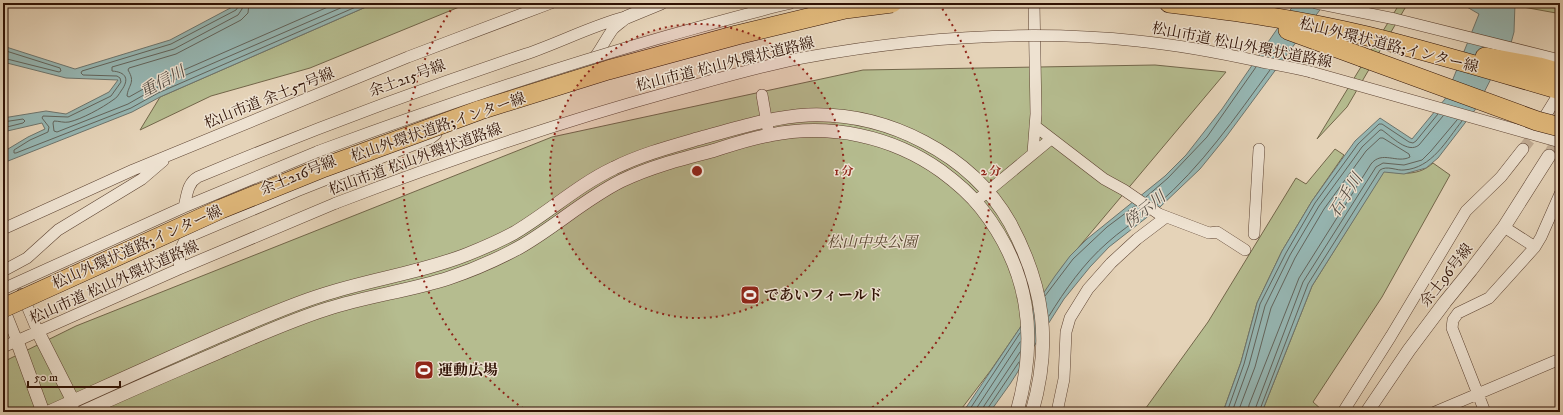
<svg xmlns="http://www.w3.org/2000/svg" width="1563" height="415" viewBox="0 0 1563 415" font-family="'IM FELL DW Pica','Noto Serif JP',serif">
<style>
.green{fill:#b5bc8f;stroke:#72664a}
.water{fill:#96b7b4;stroke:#6d756e}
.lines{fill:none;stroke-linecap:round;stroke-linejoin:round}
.shore{stroke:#62645c;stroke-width:1}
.minor-tunnel{stroke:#c1ac94;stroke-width:11;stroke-dasharray:11 5.5;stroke-linecap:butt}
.tertiary-tunnel{stroke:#c1ac94;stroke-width:13;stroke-dasharray:13 6;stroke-linecap:butt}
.minor-casing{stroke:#5c4231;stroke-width:12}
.tertiary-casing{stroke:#5c4231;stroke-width:14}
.motorway-casing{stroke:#2f1104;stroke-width:20}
.minor{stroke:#eee2d1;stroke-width:11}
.tertiary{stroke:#eee2d1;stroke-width:13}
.motorway{stroke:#e2ba7c;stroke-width:19}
.minor-bridge-casing{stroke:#5c4231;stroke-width:12;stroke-linecap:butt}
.motorway-bridge-casing{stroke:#2f1104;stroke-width:20;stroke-linecap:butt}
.minor-bridge{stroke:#eee2d1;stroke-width:11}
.motorway-bridge{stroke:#e2ba7c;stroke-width:19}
.ring{fill:none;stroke:#8f2418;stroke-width:2;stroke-dasharray:2 4}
.labels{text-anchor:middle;stroke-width:3;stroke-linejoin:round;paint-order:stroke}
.street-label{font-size:15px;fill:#2f1104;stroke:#eee2d1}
.park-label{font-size:15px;font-style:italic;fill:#57442e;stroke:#eee2d1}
.poi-label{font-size:15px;font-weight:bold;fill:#2f1104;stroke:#eee2d1;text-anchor:start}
.water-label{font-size:16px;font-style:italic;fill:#534b42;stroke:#eee2d1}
.centre{fill:#8f2418;stroke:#eee2d1;stroke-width:2}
.ring-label{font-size:12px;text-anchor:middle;font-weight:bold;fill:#8f2418;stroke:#eee2d1;stroke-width:3;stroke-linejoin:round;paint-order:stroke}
</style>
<rect width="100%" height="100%" fill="#e5d3b8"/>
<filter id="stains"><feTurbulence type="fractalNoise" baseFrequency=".005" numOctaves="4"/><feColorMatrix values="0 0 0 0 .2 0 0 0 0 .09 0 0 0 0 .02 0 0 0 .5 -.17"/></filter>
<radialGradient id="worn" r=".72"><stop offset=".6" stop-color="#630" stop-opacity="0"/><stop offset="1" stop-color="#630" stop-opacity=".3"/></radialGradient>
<path class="green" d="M375 3H469L310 68 211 96 140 130 160 97Z
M1400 3H1408L1347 107 1317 139Z
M1522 3H1560V8L1556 13 1523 7Z
M1155 65 1226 72 1062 267 991 370 959 412H3V362L76 326 552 137 863 70Z
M1335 149 1344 155 1312 201 1282 251 1257 303 1241 362 1223 412H1143L1208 322 1296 178 1306 184Z
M1433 163 1450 175 1382 297 1313 402 1322 410 1321 412H1262L1312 286 1384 171C1402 174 1419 176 1433 163Z"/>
<path class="water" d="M209 3H375L160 97 132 112 3 163V152L28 137 45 129 42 123 3 132V118L46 111 66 114 109 92 118 80 66 78 3 62V46L75 69 170 40 236 5Z
M1295 3H1325L1226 137 1200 169 1160 207 1109 247 1090 267 1064 299 1010 384 990 412H963L1055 276 1070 256 1087 239 1165 176 1186 155 1222 109Z
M1460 3H1515L1514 32 1508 54 1498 65 1475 110 1438 158 1426 168 1404 174 1384 172 1312 286 1262 412H1223L1241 362 1257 303 1282 251 1312 201 1355 141 1380 118 1412 139 1445 99 1479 14Z"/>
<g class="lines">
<path class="shore" d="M237 3 238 7 236 10 171 44 82 71 81 73 83 75 117 76 120 78 121 82 111 96 68 117 43 116 42 118 49 127 48 132 30 140 14 150V153H16L131 108 158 93 365 3
M243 3 242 9 238 15 174 49 112 67V71C126 72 130 79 121 91 119 94 117 98 113 100 102 108 82 119 69 122 64 123 59 121 54 121L53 123 54 131 57 132 128 104 156 88 352 3
M249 3 248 13 241 20 176 54 129 68 128 70C136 83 128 85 127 96L129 97 154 83 337 3
M3 50 60 68 61 71 59 72 3 58
M3 122 23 119 25 121 23 123 3 128
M1146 197 1168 178 1207 137 1256 67
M1157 205C1202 166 1235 118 1270 70
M1045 296 1073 259 1107 227 1135 206
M1049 316C1065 290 1084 263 1107 243 1119 232 1133 223 1146 213
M968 412 1020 333
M974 412 1020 342
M982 412 984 406 1020 352
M987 412 988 408 1019 362
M1227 412 1244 364 1260 304 1286 253 1315 203 1358 144 1379 124H1382L1409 142 1413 143 1416 141 1438 114
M1232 412 1249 365 1265 306 1290 255 1319 206 1352 161 1362 147 1380 130H1382C1392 137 1408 154 1419 145L1443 116
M1238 412 1255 367 1271 308 1295 258 1324 209 1366 151 1380 138H1383L1409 154 1410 157C1397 164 1382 150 1371 164L1299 278 1249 405 1248 412
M1254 412 1303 282 1376 167 1383 163 1404 165 1422 160 1431 151 1457 120
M1259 412 1308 284 1380 170C1387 165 1397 171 1404 170 1432 168 1446 141 1462 121"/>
<path class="minor-tunnel" d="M1523 149 1538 129"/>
<path class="tertiary-tunnel" d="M1549 156 1560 138"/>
<defs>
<path id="minor" d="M1316 3 1395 19 1560 60
M1311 72 1560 142
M574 73C595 66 601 45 613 29 617 25 623 21 627 17
M762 95 769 135
M1035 126 1104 179 1124 190 1159 214 1209 233 1217 232 1245 250
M1539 126 1560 92
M1033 153 1036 114 1034 3
M976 201 1051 139
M184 207C187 196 187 183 198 177 306 132 415 91 526 54 559 43 591 26 625 17
M3 229 133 170 408 57 551 3
M1254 234 1259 149
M1535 247 1541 237 1560 194
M179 269C180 257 179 246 188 237L297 191 431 138 436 134
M3 271 27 258 58 230 142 179 163 161
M3 289 184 207 319 151
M22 294 38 332
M3 306 17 341
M3 347 179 269 336 203
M1057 412 1064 379 1066 332 1070 318 1088 289 1111 263 1137 239 1166 217
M1343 412 1391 336 1466 211 1501 177 1523 149
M1435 412 1560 359
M1485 412 1452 328 1453 320 1458 313 1489 298 1535 247 1504 227"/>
<path id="tertiary" d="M627 17 661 3
M38 332 73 401 71 410
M17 341 43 412
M49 412C109 385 168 358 228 332 259 319 290 305 322 295 370 279 420 273 468 254 483 248 499 241 514 233 548 213 578 185 614 168 642 154 673 146 704 137 738 128 772 117 808 115 887 112 971 154 1010 223 1044 286 1052 343 1032 412
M83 412C130 390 178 370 226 349 259 335 292 320 327 309 367 296 409 291 449 278 473 270 498 259 520 247 555 227 585 199 621 181 650 167 681 159 712 151 731 145 751 138 770 135 830 123 892 136 941 171 956 182 970 194 981 208 1030 270 1038 337 1017 412
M1367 412 1409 350 1445 302 1471 270 1504 227 1549 156"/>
<path id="motorway" d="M1169 3C1235 11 1301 20 1367 36 1432 52 1496 71 1560 90
M1288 30 1362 57
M1485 57 1539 67 1560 73"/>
</defs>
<use href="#minor" class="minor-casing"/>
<use href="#tertiary" class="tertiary-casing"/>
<use href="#motorway" class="motorway-casing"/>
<use href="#minor" class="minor"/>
<use href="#tertiary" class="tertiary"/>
<use href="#motorway" class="motorway"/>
<defs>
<path id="minor-bridge" d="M319 151C432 109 544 71 660 38 704 26 747 13 792 3
M336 203C446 161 557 123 670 92 714 80 757 67 802 58 911 38 1027 29 1138 41 1179 45 1221 53 1262 62 1278 65 1295 68 1311 72"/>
<path id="motorway-bridge" d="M1362 57 1537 121 1560 127
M3 308 221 209 325 167 480 110 608 70 737 35 845 9 892 3"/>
</defs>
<use href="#minor-bridge" class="minor-bridge-casing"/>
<use href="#motorway-bridge" class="motorway-bridge-casing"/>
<use href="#minor-bridge" class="minor-bridge"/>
<use href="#motorway-bridge" class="motorway-bridge"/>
</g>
<circle cx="697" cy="171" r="147" fill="#8f2418" fill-opacity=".12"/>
<g class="ring">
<circle cx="697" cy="171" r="147"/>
<path d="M528 412A294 294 0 0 1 455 4M939 4A294 294 0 0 1 866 412"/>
</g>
<defs>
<symbol id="stadium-square" viewBox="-11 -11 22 22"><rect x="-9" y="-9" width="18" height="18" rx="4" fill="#8f2418" stroke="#eee2d1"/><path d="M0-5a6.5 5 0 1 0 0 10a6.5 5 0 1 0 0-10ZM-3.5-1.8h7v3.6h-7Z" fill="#fff"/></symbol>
</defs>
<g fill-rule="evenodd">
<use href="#stadium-square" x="739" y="284" width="22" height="22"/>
<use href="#stadium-square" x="413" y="359" width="22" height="22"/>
</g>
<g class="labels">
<g class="street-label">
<text transform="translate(1242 45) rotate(11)" y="5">松山市道 松山外環状道路線</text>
<text transform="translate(1389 45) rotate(14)" y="5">松山外環状道路;インター線</text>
<text transform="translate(725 64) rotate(-14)" y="5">松山市道 松山外環状道路線</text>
<text transform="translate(407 78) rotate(-20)" y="5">余土215号線</text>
<text transform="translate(269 98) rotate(-22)" y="5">松山市道 余土57号線</text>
<text transform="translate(438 127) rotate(-19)" y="5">松山外環状道路;インター線</text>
<text transform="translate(415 159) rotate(-20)" y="5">松山市道 松山外環状道路線</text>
<text transform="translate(298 175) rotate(-22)" y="5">余土216号線</text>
<text transform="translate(137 247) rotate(-24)" y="5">松山外環状道路;インター線</text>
<text transform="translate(1446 275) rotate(-52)" y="5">余土96号線</text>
<text transform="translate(114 282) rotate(-24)" y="5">松山市道 松山外環状道路線</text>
</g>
<g class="park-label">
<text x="872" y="247">松山中央公園</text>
</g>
<g class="poi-label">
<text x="764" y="300">であいフィールド</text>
<text x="438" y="375">運動広場</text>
</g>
<g class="water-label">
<text transform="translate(162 81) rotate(-28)" y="6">重信川</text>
<text transform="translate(1345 195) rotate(-58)" y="6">石手川</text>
<text transform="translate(1144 209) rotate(-38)" y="6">傍示川</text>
</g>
</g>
<circle cx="697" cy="171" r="6" class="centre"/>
<g class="ring-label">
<text x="844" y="175">1 分</text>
<text x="991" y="175">2 分</text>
</g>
<rect width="1563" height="415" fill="none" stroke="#e5d3b8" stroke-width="16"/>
<rect x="4" y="4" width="1555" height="407" fill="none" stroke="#2f1104" stroke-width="2"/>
<rect x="8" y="8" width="1547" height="399" fill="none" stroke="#2f1104"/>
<path d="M28 381v6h92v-6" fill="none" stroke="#2f1104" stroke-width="2"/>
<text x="34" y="381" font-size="12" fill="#2f1104" stroke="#eee2d1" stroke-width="3" paint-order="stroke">50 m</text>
<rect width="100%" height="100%" filter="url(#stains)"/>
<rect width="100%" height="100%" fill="url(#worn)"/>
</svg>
